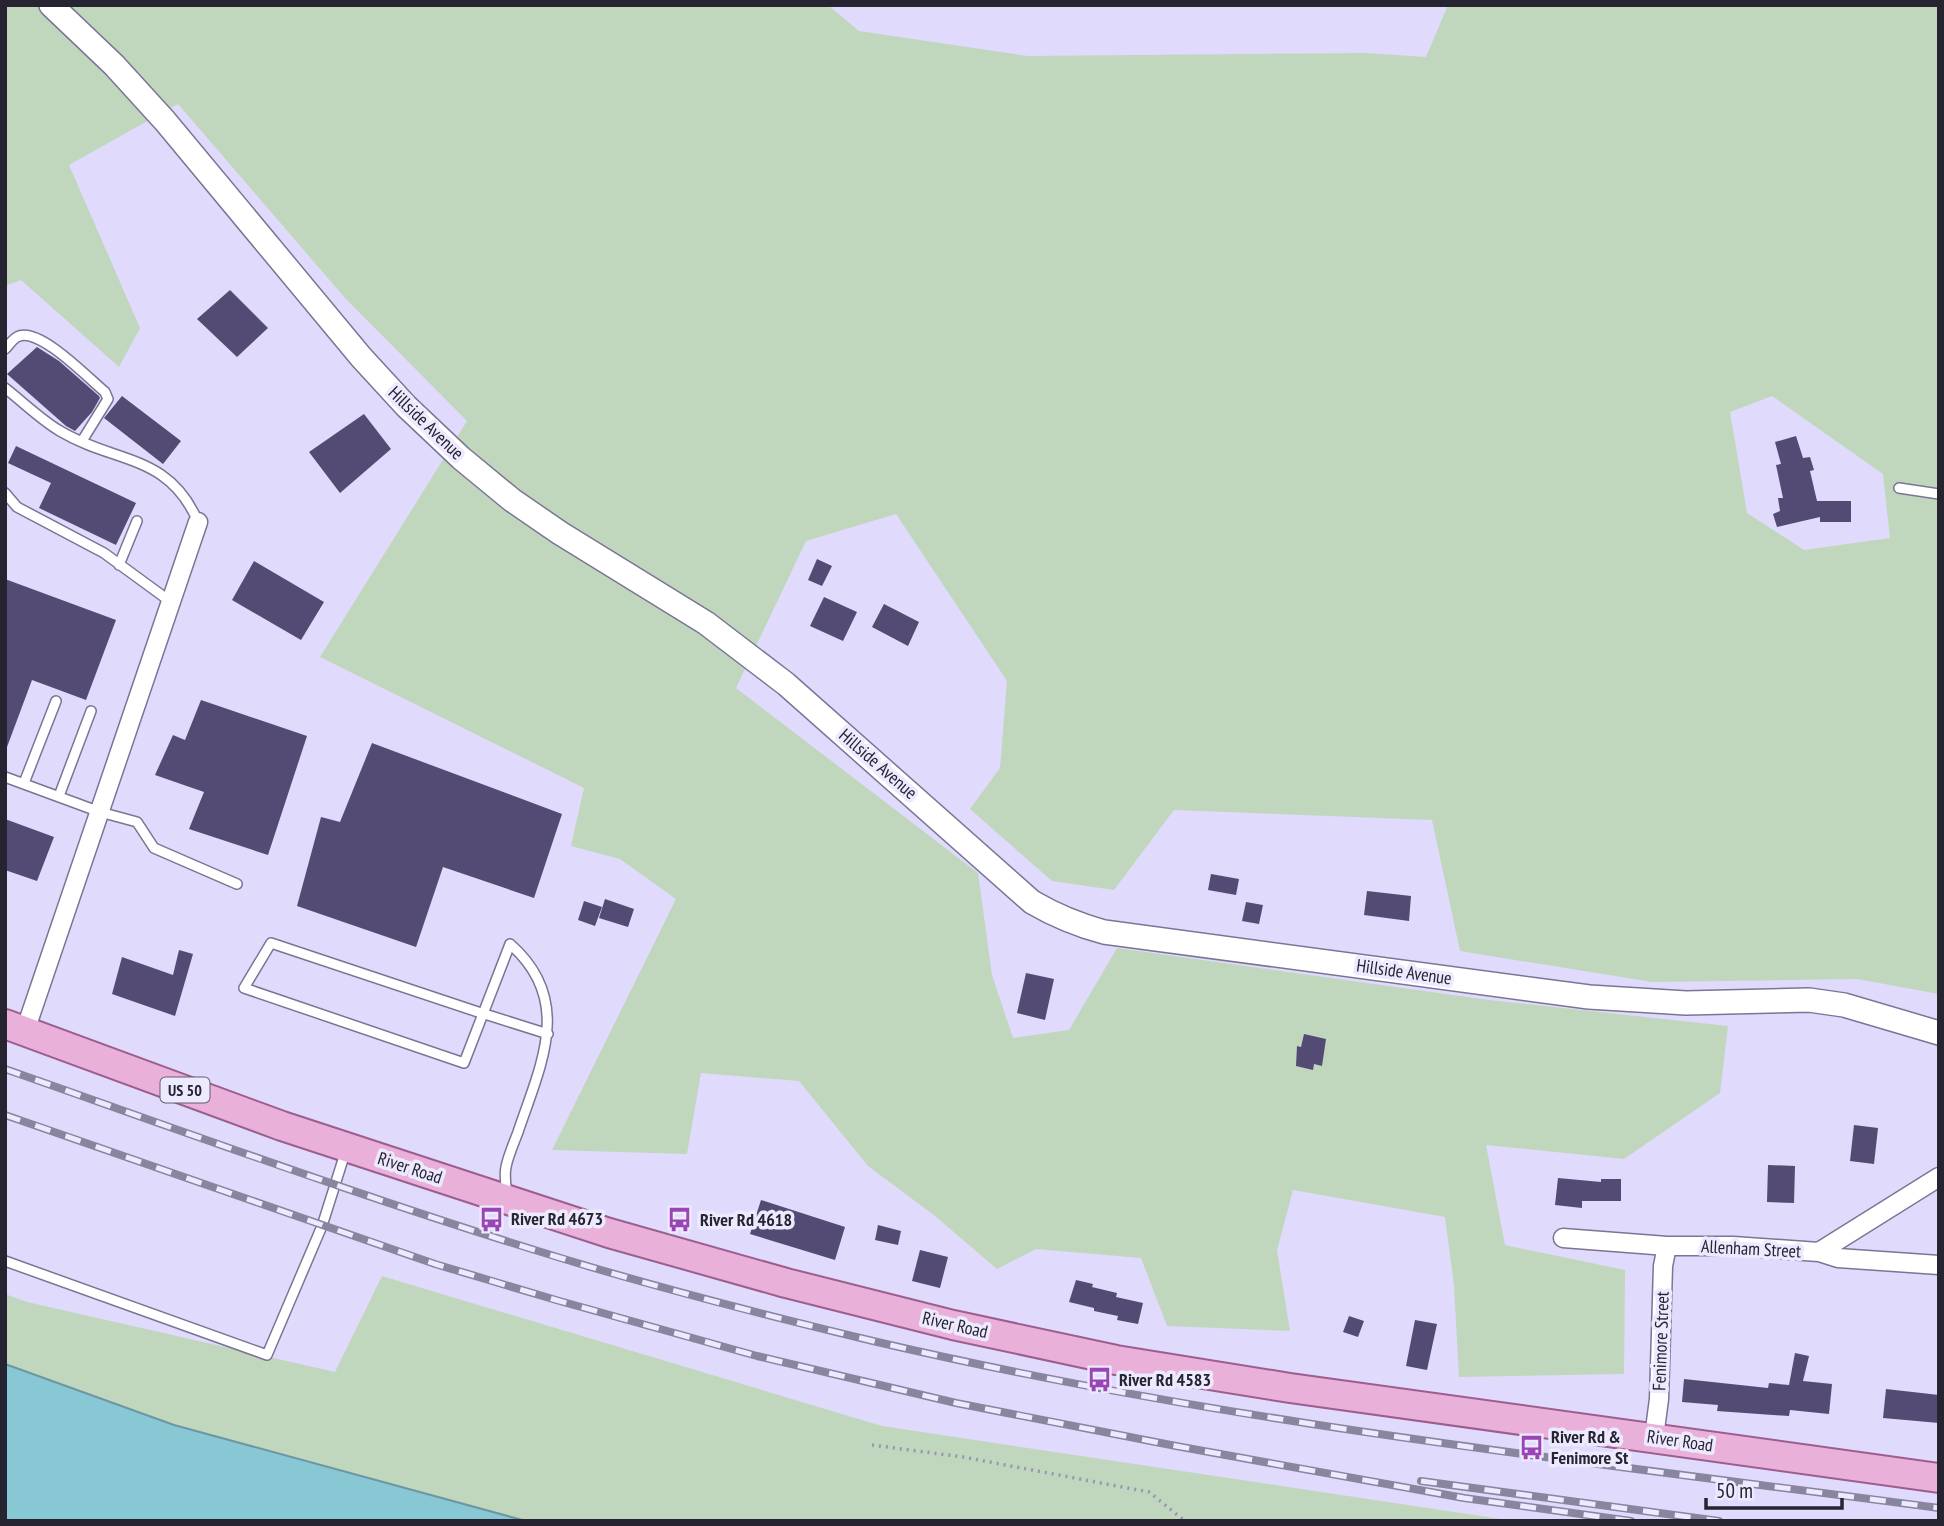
<svg xmlns="http://www.w3.org/2000/svg" width="1944" height="1526" viewBox="0 0 1944 1526" font-family="'PT Sans Narrow',sans-serif">
<style>
.green{fill:#c1d7bd;fill-rule:evenodd}
.water{fill:#88c8d4;stroke:#6b97a3;stroke-width:2}
.building{fill:#534b74}
.lines{fill:none;stroke-linecap:round;stroke-linejoin:round}
.service-casing{stroke:#7a7594;stroke-width:12}
.minor-casing{stroke:#7a7594;stroke-width:21}
.tertiary-casing{stroke:#7a7594;stroke-width:26}
.primary-casing{stroke:#9c5e8f;stroke-width:32}
.path{stroke:#9994af;stroke-width:3.5;stroke-dasharray:2 5;stroke-linecap:butt}
.service{stroke:#fff;stroke-width:9}
.minor{stroke:#fff;stroke-width:18}
.tertiary{stroke:#fff;stroke-width:23}
.primary{stroke:#e9b1da;stroke-width:28}
.rail-casing{stroke:#89859e;stroke-width:8}
.rail{stroke:#ede9ff;stroke-width:5;stroke-dasharray:16;stroke-linecap:butt}
.labels{text-anchor:middle;stroke-width:7;stroke-linejoin:round;paint-order:stroke}
.shield{fill:#ede9ff;stroke:#625f6f;stroke-width:2}
.shield-label{font-size:16px;font-weight:bold;fill:#262431}
.street-label{font-size:18px;fill:#262431;stroke:#ede9ff}
.poi-label{font-size:18px;font-weight:bold;fill:#262431;stroke:#ede9ff;text-anchor:start}
</style>
<rect width="100%" height="100%" fill="#e0dafd"/>
<path class="green" d="M5 5H828L859 31 1028 56 1366 53 1426 57 1448 5H1939V994L1857 979 1652 982 1460 951 1432 820 1174 810 1114 890 1052 881 970 809 1000 768 1007 681 896 514 806 541 736 688 978 873 992 975 1013 1038 1069 1030 1117 948 1489 1000 1728 1026 1720 1093 1624 1159 1486 1145 1505 1245 1625 1270 1624 1374 1459 1377 1454 1286 1445 1217 1293 1190 1277 1250 1290 1331 1167 1326 1141 1258 1036 1249 997 1269 935 1216 868 1166 799 1081 701 1073 687 1154 552 1150 676 899 620 859 571 846 584 788 320 657 467 421 345 298 178 104 69 165 140 328 119 367 21 280 5 286ZM1772 396 1883 474 1890 538 1804 550 1747 513 1730 412Z
M382 1276 882 1426 1514 1521H526L174 1425 5 1364V1294L27 1302 335 1372Z"/>
<path class="water" d="M5 1364 174 1425 526 1521H5Z"/>
<path class="building" d="M230 290 268 328 237 357 197 319Z
M37 347 59 361 99 396 100 398 92 412 75 431 66 426 7 374Z
M122 396 181 441 163 464 104 418Z
M364 414 391 449 340 493 309 452Z
M1796 436 1803 458 1810 457 1814 470 1810 471 1817 501H1851V522H1820V517L1777 527 1773 514 1780 511 1778 498H1783L1776 465 1781 464 1775 442Z
M16 446 136 503 116 545 39 508 51 483 8 463Z
M817 559 832 566 822 586 808 580Z
M254 561 324 602 301 640 232 600Z
M5 579 116 620 86 700 32 680 7 747Z
M824 597 857 612 843 641 810 626Z
M884 604 919 622 908 646 872 627Z
M201 700 307 736 268 855 189 829 204 792 155 775 173 735 185 740Z
M372 743 562 814 534 898 443 867 416 947 297 906 321 817 340 822Z
M5 819 54 837 37 881 5 870Z
M1211 874 1239 879 1236 895 1208 890Z
M1367 891 1411 896 1409 921 1364 915Z
M605 899 634 909 628 927 599 918Z
M584 901 602 907 595 926 578 920Z
M1246 902 1263 905 1259 924 1242 921Z
M179 950 193 954 175 1016 112 994 122 957 173 975Z
M1026 973 1054 979 1045 1020 1017 1013Z
M1304 1034 1326 1039 1322 1066 1314 1064 1313 1070 1296 1066 1297 1046 1301 1047Z
M1854 1125 1878 1128 1874 1164 1850 1161Z
M1768 1165 1795 1166 1794 1203 1767 1202Z
M1558 1178 1601 1182V1179H1621V1201H1582V1208L1555 1205Z
M761 1200 845 1227 835 1260 750 1234Z
M878 1225 901 1231 898 1245 875 1240Z
M920 1250 948 1257 940 1288 912 1281Z
M1076 1280 1093 1284 1092 1287 1117 1293 1116 1297 1143 1303 1138 1324 1117 1320 1118 1316 1094 1311V1308L1069 1302Z
M1349 1316 1364 1321 1358 1337 1343 1332Z
M1415 1320 1437 1324 1427 1370 1406 1366Z
M1795 1353 1809 1356 1803 1381 1832 1384 1829 1414 1790 1410 1789 1416 1745 1413 1717 1411 1718 1405 1682 1402 1684 1379 1768 1388 1769 1383 1789 1385Z
M1886 1389 1939 1395V1423L1883 1418Z"/>
<g class="lines">
<defs>
<path id="service" d="M5 349C9 345 13 339 17 337 38 325 89 379 105 392L108 399 82 441
M5 388C23 402 41 420 60 431 115 464 169 453 198 522
M1899 488 1939 494
M5 493 17 507 104 553 171 602
M119 565 137 521
M5 777 100 812 137 822 154 848 237 884
M24 783 56 701
M59 796 91 711
M507 1194C506 1186 504 1176 506 1167 508 1156 514 1143 518 1132 541 1064 574 1000 510 944L464 1063 244 988 271 943 484 1014 491 1016 548 1034
M5 1261 267 1355 322 1226 346 1150"/>
<path id="minor" d="M25 1031 198 522
M1563 1238 1667 1246H1733L1819 1252 1838 1258 1939 1265
M1819 1252 1939 1177
M1654 1437 1659 1399 1663 1266 1667 1246"/>
<path id="tertiary" d="M51 5 114 65 165 121 361 357 406 406 461 458 512 500 560 533 706 623 786 684 1032 902C1056 916 1078 925 1104 932L1589 997 1686 1003 1809 1000 1844 1005 1939 1033"/>
<path id="primary" d="M5 1024 282 1126 609 1233 786 1283 953 1325 1116 1360 1290 1388 1939 1478"/>
</defs>
<use href="#service" class="service-casing"/>
<use href="#minor" class="minor-casing"/>
<use href="#tertiary" class="tertiary-casing"/>
<use href="#primary" class="primary-casing"/>
<path class="path" d="M872 1445 963 1457 1149 1492 1185 1521"/>
<use href="#service" class="service"/>
<use href="#minor" class="minor"/>
<use href="#tertiary" class="tertiary"/>
<use href="#primary" class="primary"/>
<defs>
<path id="rail" d="M5 1069C191 1134 376 1202 564 1259 666 1290 769 1316 873 1341 1224 1423 1582 1461 1939 1508
M5 1115 435 1264 556 1300 757 1356 956 1403 1176 1446 1464 1498 1631 1521
M1421 1481 1719 1521"/>
</defs>
<use href="#rail" class="rail-casing"/>
<use href="#rail" class="rail"/>
</g>
<defs>
<symbol id="bus-bare" viewBox="-9 -9 18 18"><path d="M-5-6H5V4H4V6H2V4H-2V6H-4V4H-5ZM-3.5-4V0h7V-4ZM-3.5 1.2v1.5H-2V1.2ZM2 1.2v1.5H3.5V1.2Z" fill="#9945b4" stroke="#ede9ff" stroke-width="2.5" paint-order="stroke"/></symbol>
</defs>
<g fill-rule="evenodd">
<use href="#bus-bare" x="474" y="1202" width="35" height="35"/>
<use href="#bus-bare" x="662" y="1202" width="35" height="35"/>
<use href="#bus-bare" x="1082" y="1362" width="35" height="35"/>
<use href="#bus-bare" x="1514" y="1430" width="35" height="35"/>
</g>
<g class="labels">
<rect class="shield" x="160.5" y="1077.5" width="49" height="25" rx="5"/>
<g class="shield-label">
<text x="185" y="1096">US 50</text>
</g>
<g class="street-label">
<text transform="translate(426 423) rotate(44)" y="6">Hillside Avenue</text>
<text transform="translate(878 764) rotate(41)" y="6">Hillside Avenue</text>
<text transform="translate(1404 972) rotate(8)" y="6">Hillside Avenue</text>
<text transform="translate(410 1168) rotate(18)" y="6">River Road</text>
<text transform="translate(1751 1249) rotate(3)" y="6">Allenham Street</text>
<text transform="translate(955 1325) rotate(13)" y="6">River Road</text>
<text transform="translate(1661 1341) rotate(-88)" y="6">Fenimore Street</text>
<text transform="translate(1680 1441) rotate(8)" y="6">River Road</text>
</g>
<g class="poi-label">
<text x="511" y="1225">River Rd 4673</text>
<text x="700" y="1226">River Rd 4618</text>
<text x="1119" y="1386">River Rd 4583</text>
<text x="1551" y="1443">River Rd &amp;<tspan x="1551" dy="21">Fenimore St</tspan></text>
</g>
</g>
<rect width="1944" height="1526" fill="none" stroke="#262431" stroke-width="14"/>
<path d="M1706 1498v10h136v-10" fill="none" stroke="#262431" stroke-width="3.5"/>
<text x="1716" y="1498" font-size="21" fill="#262431" stroke="#ede9ff" stroke-width="5" paint-order="stroke">50 m</text>
</svg>
